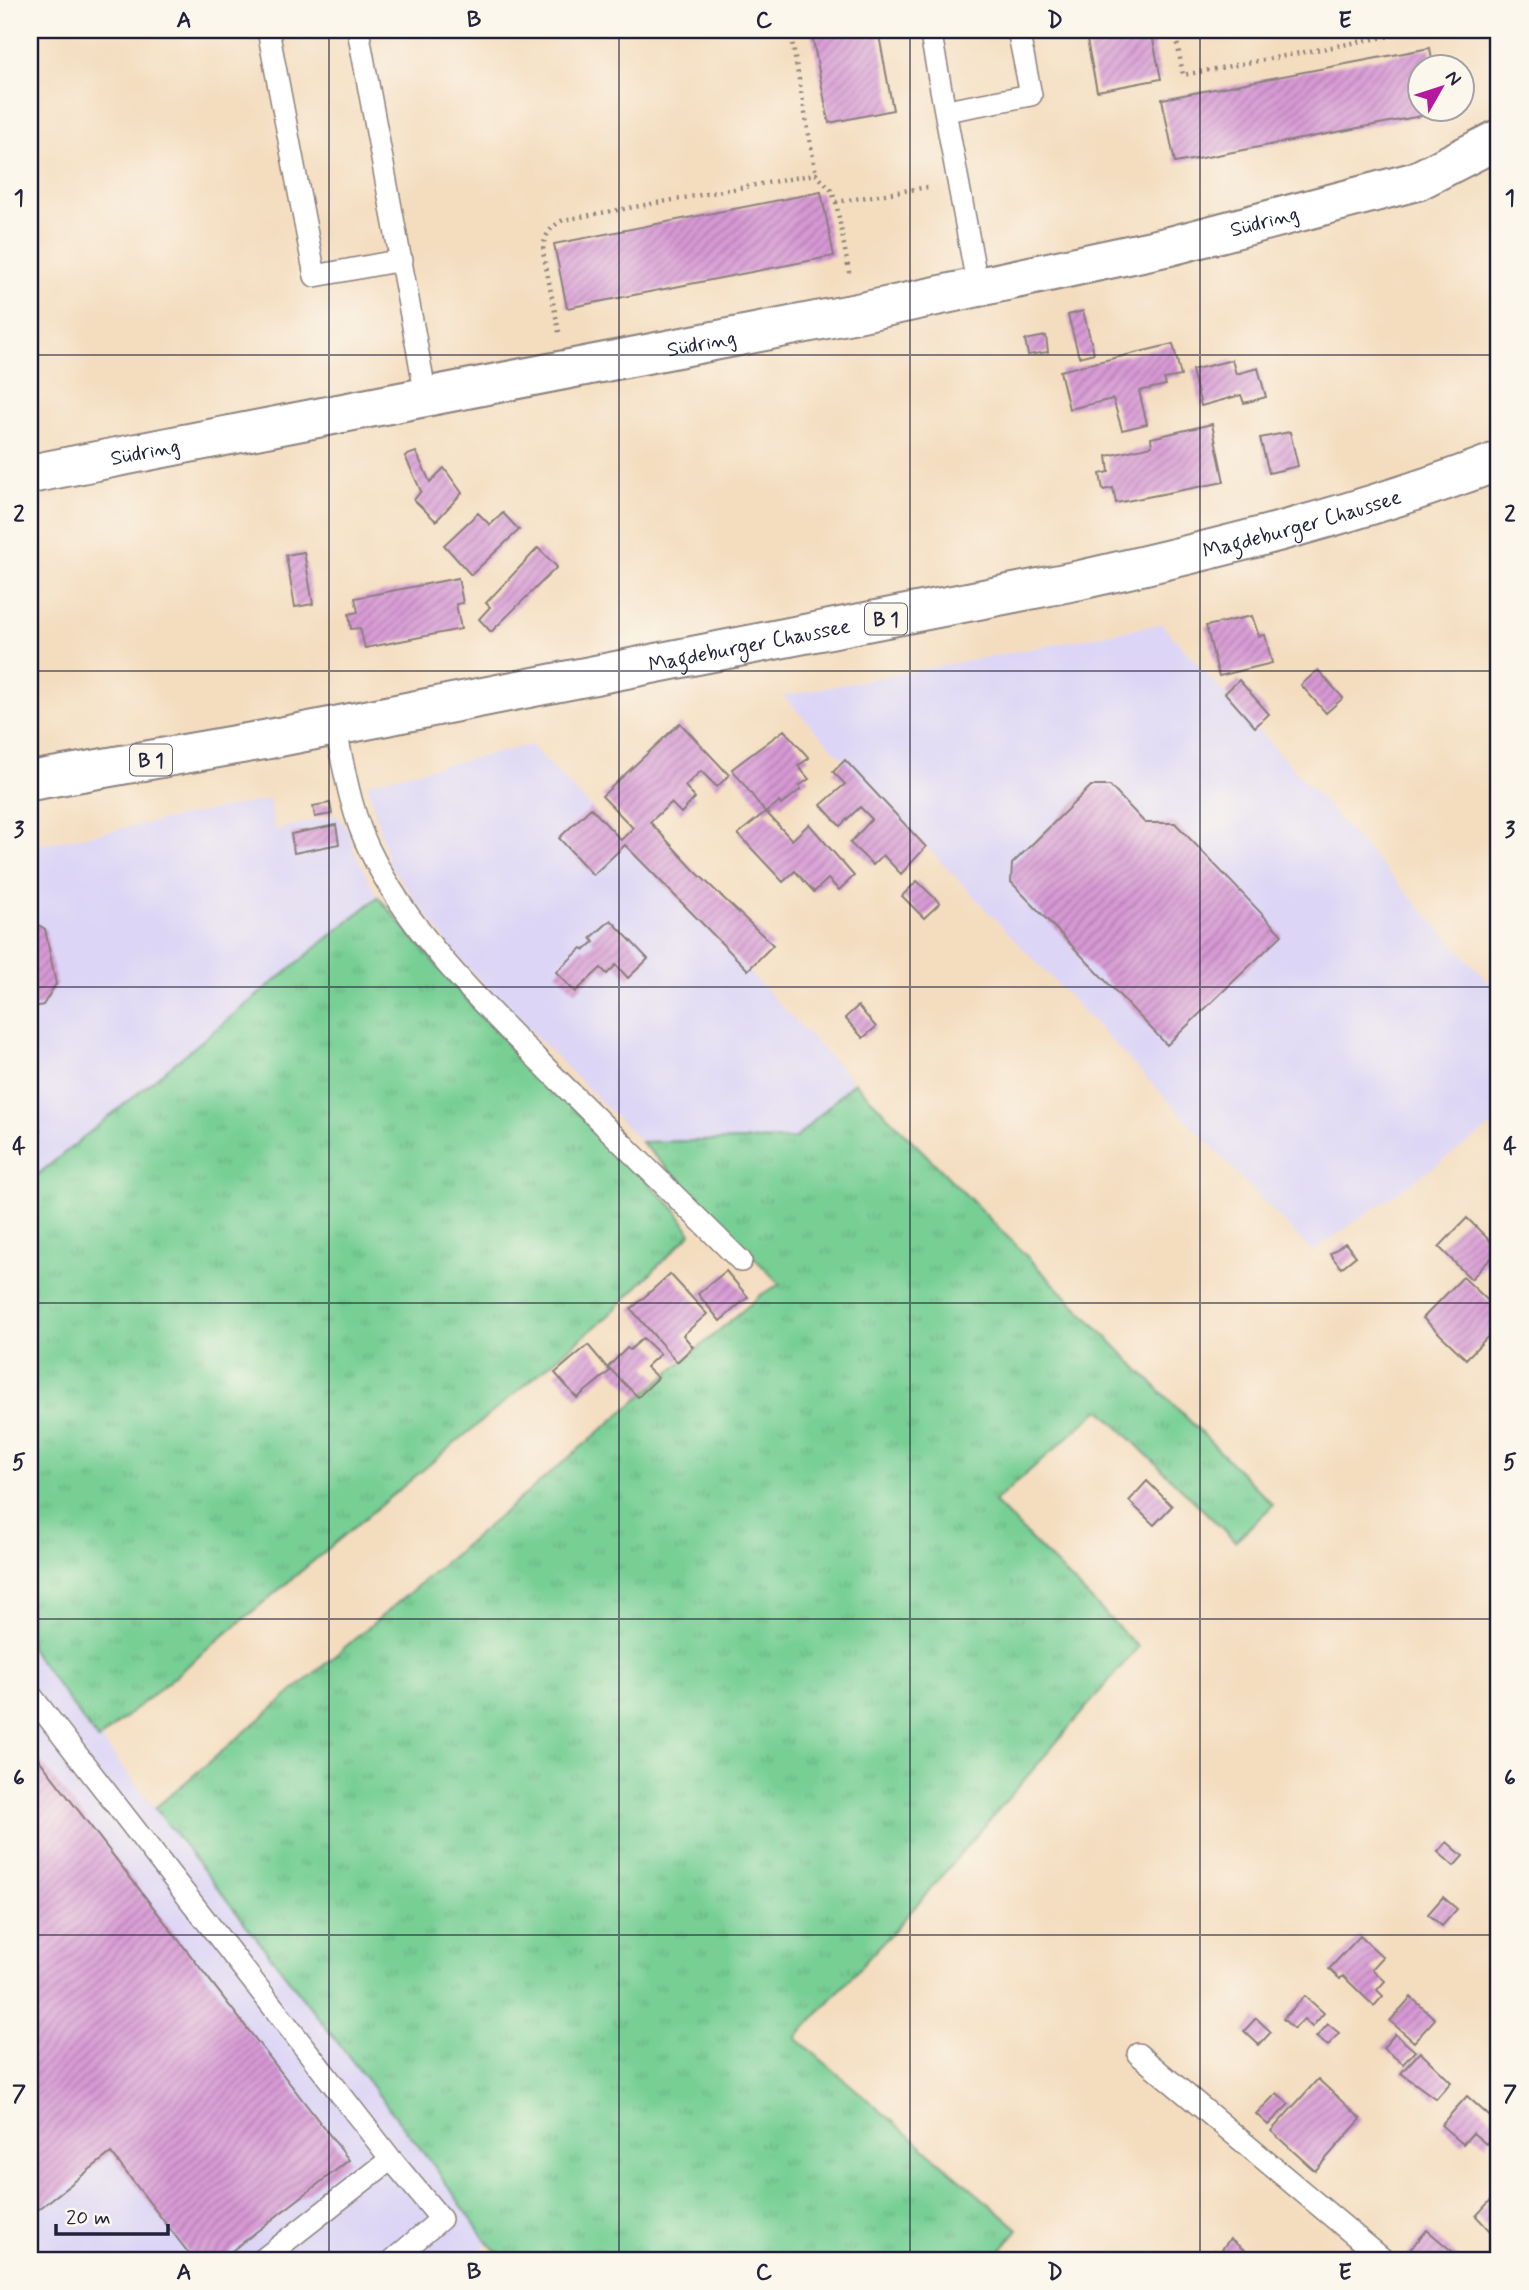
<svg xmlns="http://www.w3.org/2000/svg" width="1529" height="2290" viewBox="0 0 1529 2290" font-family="Mynerve,sans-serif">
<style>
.built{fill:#dcd5f6}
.grass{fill:url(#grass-tufts);stroke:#4c7868;stroke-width:2}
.building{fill:url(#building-hatch)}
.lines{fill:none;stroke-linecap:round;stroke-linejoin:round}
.lane-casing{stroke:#8b807d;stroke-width:24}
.street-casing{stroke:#8b807d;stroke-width:42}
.primary-casing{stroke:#8b807d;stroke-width:42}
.path{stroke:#8b807d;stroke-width:4.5;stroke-dasharray:2 5;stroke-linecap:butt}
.lane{stroke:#fff;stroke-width:21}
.street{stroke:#fff;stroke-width:38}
.primary{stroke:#fff;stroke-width:38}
.grid{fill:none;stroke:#22223b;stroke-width:2;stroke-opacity:0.55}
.labels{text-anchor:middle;stroke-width:7;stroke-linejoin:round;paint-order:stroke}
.shield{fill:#fbf7ec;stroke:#636270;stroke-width:2}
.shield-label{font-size:19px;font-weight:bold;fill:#22223b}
.street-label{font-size:21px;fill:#22223b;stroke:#fbf7ec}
.neatline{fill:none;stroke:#22223b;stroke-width:2.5}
.grid-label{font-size:23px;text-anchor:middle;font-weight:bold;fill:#22223b}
</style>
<defs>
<pattern id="grass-tufts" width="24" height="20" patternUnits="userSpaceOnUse" patternTransform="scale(1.75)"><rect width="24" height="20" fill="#77cf94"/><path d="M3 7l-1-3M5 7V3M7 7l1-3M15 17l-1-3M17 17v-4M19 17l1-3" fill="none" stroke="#67b180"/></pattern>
<pattern id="building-hatch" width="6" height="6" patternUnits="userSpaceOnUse" patternTransform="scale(1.75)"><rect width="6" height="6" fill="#d799d4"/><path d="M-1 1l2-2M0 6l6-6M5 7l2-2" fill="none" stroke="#ae7cad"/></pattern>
</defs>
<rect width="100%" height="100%" fill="#fbf7ec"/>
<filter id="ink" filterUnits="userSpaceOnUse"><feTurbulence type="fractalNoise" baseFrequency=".0143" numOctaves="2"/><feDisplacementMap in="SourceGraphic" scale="14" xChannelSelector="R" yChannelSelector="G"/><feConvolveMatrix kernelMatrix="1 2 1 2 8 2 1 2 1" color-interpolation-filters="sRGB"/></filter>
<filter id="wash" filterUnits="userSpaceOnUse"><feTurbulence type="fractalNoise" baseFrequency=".00686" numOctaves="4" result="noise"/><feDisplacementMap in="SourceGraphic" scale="28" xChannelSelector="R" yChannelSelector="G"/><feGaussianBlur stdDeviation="1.57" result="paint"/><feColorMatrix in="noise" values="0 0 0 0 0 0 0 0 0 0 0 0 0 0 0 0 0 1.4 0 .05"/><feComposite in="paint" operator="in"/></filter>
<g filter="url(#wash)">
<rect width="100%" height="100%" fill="#f4ddbf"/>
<path class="built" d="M1161 624 1499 994V1121L1312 1252 783 696Z
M531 745 854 1082 795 1139 641 1142 461 961 389 864 367 783Z
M269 799 275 830 336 815 349 831 353 849 378 897 30 1181V847Z
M30 1648 434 2166 488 2243 470 2260H30Z"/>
<path class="grass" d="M378 897 486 1022 676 1210 691 1233 608 1316 98 1740 30 1648V1181Z
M854 1082 1273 1505 1235 1541 1100 1409 994 1502 1138 1647 922 1899 796 2038 1018 2229 993 2260H506L488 2243 434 2166 155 1808 762 1294 780 1284 641 1142 795 1139Z"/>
<g id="blocks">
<path class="building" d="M811 30H878L893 110 829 123Z
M1085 30H1151L1161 79 1097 91Z
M1430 48 1433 66H1420V108H1441L1442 112 1175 163 1162 99Z
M821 192 834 256 567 308 554 244Z
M1083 311 1094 353 1079 357 1068 315Z
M1046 336 1048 352 1028 355 1025 340Z
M1173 344 1181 376 1164 379 1166 385 1139 391 1147 424 1122 430 1113 399 1069 409 1060 371Z
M1232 360 1236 374 1258 368 1266 397 1244 403 1241 395 1201 406 1192 370Z
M1212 424 1224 482 1116 503 1113 488 1103 490 1100 474 1109 472 1107 456 1152 446 1151 438Z
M1290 432 1298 466 1269 473 1260 438Z
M416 452 430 482 444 468 462 493 436 521 414 500 421 491 405 456Z
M478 513 490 525 503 513 519 530 471 575 444 545Z
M538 548 557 567 491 632 479 619 490 607 486 603Z
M304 552 313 604 295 607 286 555Z
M458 578 463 603 456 604 461 629 365 648 360 628 351 629 349 614 358 612 355 598Z
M1252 616 1259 636 1265 635 1272 663 1219 676 1206 626Z
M1318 670 1343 698 1326 713 1301 685Z
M1239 680 1269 714 1255 727 1225 693Z
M680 723 729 775 717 787 701 771 685 786 695 798 681 813 671 803 650 822 695 871 773 945 748 970 625 845 593 875 559 838 591 808 621 840 633 828 602 796Z
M784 730 809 758 798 766 809 779 799 786 801 789 781 805 779 802 766 812 792 840 809 824 854 876 839 890 828 879 814 892 795 871 783 882 738 834 765 812 732 769Z
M845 760 926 847 901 874 883 855 873 865 850 843 872 819 860 807 840 826 821 805 845 784 833 772Z
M1091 786H1110L1145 823H1175L1282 935 1167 1045 1011 882 1012 864Z
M330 803 332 814 315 817 313 806Z
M336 825 339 844 294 853 291 834Z
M917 881 940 903 924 918 902 896Z
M30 920 45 929 56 984 43 1005 30 1008Z
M611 920 648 959 628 978 616 965 607 974 601 968 575 992 556 972 582 948 585 950 594 942 591 938Z
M858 1006 876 1027 863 1038 845 1018Z
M30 1089 40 1132 30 1134Z
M1467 1218 1499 1250 1471 1279 1439 1247Z
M1345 1243 1356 1256 1341 1268 1330 1254Z
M726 1271 748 1297 720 1321 698 1294Z
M670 1274 707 1314 683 1335 693 1347 677 1362 631 1309Z
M1463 1277 1499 1311V1325L1466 1359 1423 1318Z
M643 1338 660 1354 646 1367 658 1378 638 1397 608 1367 627 1348 630 1350Z
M588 1345 610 1371 577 1398 555 1373Z
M1147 1481 1172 1506 1154 1525 1129 1501Z
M30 1748 349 2160 220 2260H194L111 2153 30 2216Z
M1447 1842 1463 1856 1454 1866 1438 1852Z
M1443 1897 1457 1909 1442 1926 1428 1914Z
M1360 1936 1383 1957 1372 1969 1385 1981 1377 1990 1383 1996 1374 2006 1343 1976 1340 1979 1329 1969Z
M1305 1996 1324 2013 1312 2027 1304 2019 1294 2029 1283 2019Z
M1411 1997 1435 2019 1414 2042 1390 2021Z
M1256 2018 1271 2032 1259 2045 1244 2031Z
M1328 2024 1339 2033 1328 2046 1316 2037Z
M1395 2034 1415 2051 1403 2064 1383 2048Z
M1420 2052 1451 2082 1436 2099 1401 2073Z
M1318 2079 1361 2119 1315 2171 1271 2131Z
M1277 2093 1289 2104 1268 2125 1256 2114Z
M1467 2096 1499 2125 1486 2144 1473 2133 1463 2144 1441 2125Z
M1499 2191V2230L1490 2231 1476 2216Z
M1427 2230 1460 2258 1459 2260H1402Z
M1230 2239 1248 2253 1242 2260H1207L1214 2251 1218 2254Z"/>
</g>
</g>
<g filter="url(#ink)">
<use href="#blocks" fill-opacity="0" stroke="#8b807d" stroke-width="2"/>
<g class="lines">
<defs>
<path id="lane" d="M268 30 315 276 402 260
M358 30 426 396
M930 30 978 289
M946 111 1031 95 1018 30
M335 726C344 767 350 810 369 849 412 938 487 1008 556 1078 618 1139 679 1200 741 1261
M30 1694 391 2159 262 2260
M1138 2054 1384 2260
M391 2159 441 2219 393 2260"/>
<g id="street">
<path id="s1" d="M30 474 857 313 1170 246 1417 181 1499 139"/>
</g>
<g id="primary">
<path id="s2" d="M30 781 264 740 1080 580C1223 548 1363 513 1499 461"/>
</g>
</defs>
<use href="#lane" class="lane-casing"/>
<use href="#street" class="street-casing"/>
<use href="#primary" class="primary-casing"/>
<path class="path" d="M790 30 816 174
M1175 30 1183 75 1406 33V30
M836 202 850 277
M559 332 543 252C544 236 549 228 563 220L816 174 831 190 836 202 928 187"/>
<use href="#lane" class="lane"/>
<use href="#street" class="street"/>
<use href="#primary" class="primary"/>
</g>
</g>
<path class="grid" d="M329 30V2260M619 30V2260M910 30V2260M1200 30V2260M30 355H1499M30 671H1499M30 987H1499M30 1303H1499M30 1619H1499M30 1935H1499"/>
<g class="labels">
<g class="shield">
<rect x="865" y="603.5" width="42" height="31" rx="5"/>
<rect x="130" y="744.5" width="42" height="31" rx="5"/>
</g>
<g class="shield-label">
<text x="886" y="626">B 1</text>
<text x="151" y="767">B 1</text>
</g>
<g class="street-label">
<text dy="7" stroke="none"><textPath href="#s1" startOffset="1260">Südring</textPath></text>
<text dy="7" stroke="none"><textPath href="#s1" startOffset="684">Südring</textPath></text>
<text dy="7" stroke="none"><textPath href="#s1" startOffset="117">Südring</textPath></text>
<text dy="7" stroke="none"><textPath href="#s2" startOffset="1298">Magdeburger Chaussee</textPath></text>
<text dy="7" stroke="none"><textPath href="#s2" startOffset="732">Magdeburger Chaussee</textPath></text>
</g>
</g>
<rect width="1529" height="2290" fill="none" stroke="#fbf7ec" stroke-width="77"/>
<g transform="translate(1441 88) rotate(51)"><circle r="33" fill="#fbf7ec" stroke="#a4a2a5" stroke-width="2"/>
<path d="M0-5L12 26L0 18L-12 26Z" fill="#b5179e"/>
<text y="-10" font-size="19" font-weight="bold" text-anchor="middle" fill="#22223b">N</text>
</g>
<path d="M56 2224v10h112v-10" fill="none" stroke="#22223b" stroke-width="3.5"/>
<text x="66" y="2224" font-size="21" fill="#22223b" stroke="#fbf7ec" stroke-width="5" paint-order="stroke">20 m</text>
<rect x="38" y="38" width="1452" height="2214" class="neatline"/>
<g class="grid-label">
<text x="184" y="27">A</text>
<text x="474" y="27">B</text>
<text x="764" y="27">C</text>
<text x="1055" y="27">D</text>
<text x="1345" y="27">E</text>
<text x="19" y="205">1</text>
<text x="1510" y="205">1</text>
<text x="19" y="521">2</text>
<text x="1510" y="521">2</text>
<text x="19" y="837">3</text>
<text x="1510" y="837">3</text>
<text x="19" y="1153">4</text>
<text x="1510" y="1153">4</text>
<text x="19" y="1469">5</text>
<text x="1510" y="1469">5</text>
<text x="19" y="1785">6</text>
<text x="1510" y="1785">6</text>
<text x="19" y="2101">7</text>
<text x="1510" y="2101">7</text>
<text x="184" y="2279">A</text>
<text x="474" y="2279">B</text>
<text x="764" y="2279">C</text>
<text x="1055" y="2279">D</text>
<text x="1345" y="2279">E</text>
</g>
</svg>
